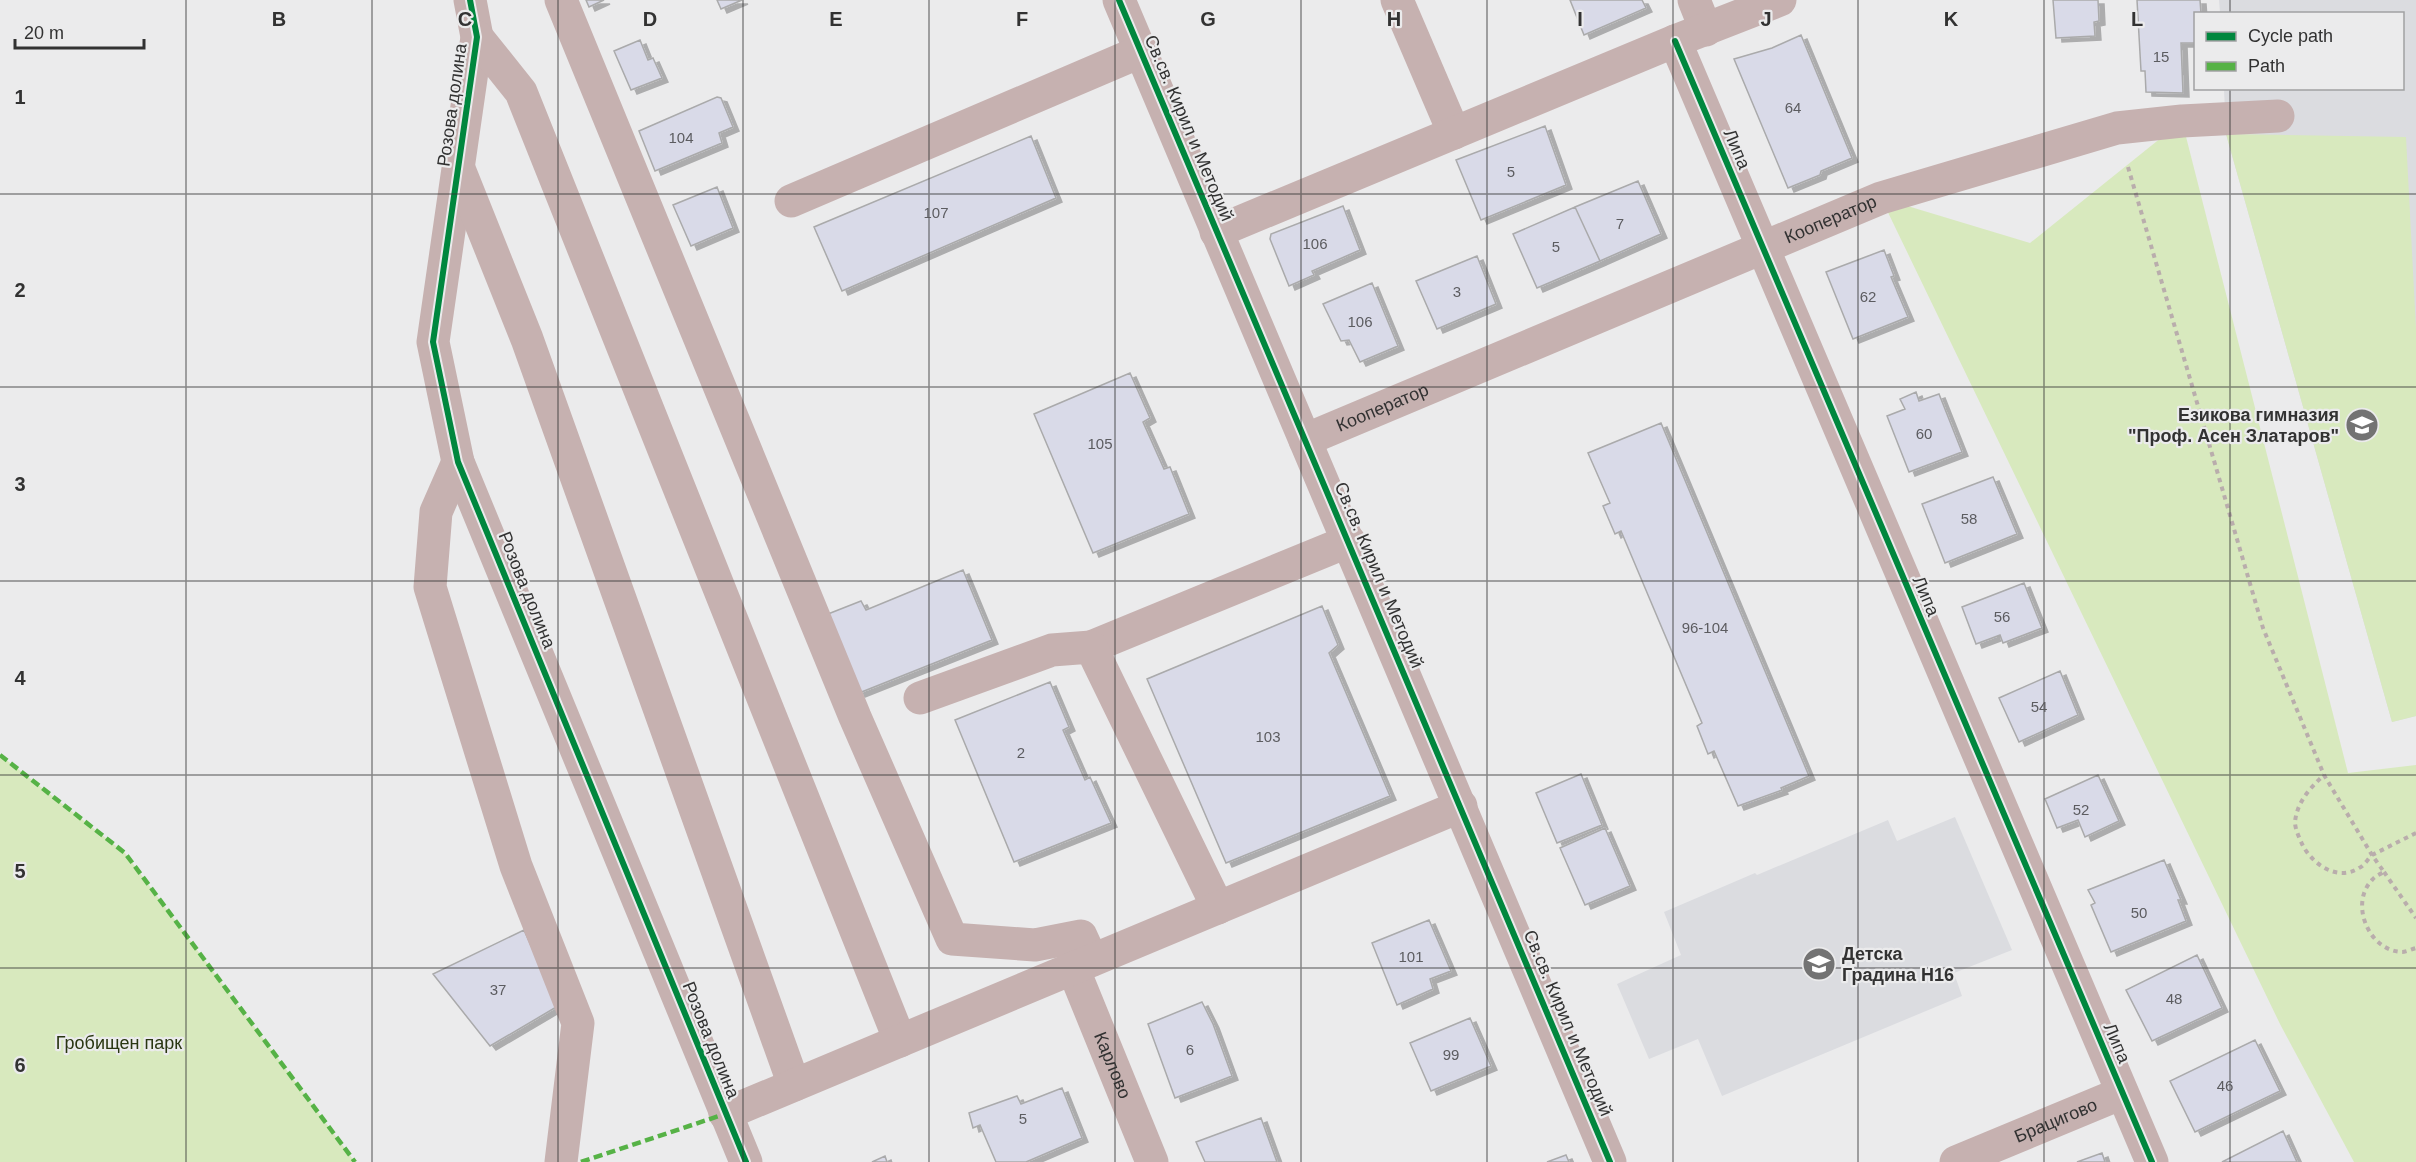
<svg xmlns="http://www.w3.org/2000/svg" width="2416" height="1162" viewBox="0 0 2416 1162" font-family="Arial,sans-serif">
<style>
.built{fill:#dbdce0}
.green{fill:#d8e9be}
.building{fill:#d9dae8;stroke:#aaaaab;stroke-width:1.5;filter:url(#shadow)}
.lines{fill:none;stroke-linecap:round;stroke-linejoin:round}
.path{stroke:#b9adac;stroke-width:4;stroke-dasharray:4.5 4.5;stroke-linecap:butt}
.minor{stroke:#c6b1b0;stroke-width:33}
.quiet{stroke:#56b246;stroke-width:4.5;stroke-dasharray:9 4.5;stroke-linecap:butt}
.cycleway-casing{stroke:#ebebec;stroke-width:10}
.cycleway{stroke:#00873e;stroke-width:6}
.grid{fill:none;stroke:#323232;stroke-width:1.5;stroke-opacity:0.55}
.labels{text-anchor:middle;stroke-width:4.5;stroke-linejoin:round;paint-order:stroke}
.number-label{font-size:15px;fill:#5c5c60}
.street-label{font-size:18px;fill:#323232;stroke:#ebebec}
.poi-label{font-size:18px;font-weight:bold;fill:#323232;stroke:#ebebec;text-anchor:end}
.park-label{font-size:18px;fill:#293611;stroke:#ebebec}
.grid-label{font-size:20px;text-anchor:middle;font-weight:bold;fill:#323232;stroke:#ebebec;stroke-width:4.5;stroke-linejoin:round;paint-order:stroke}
</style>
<defs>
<filter id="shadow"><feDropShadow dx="6" dy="4" stdDeviation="0" flood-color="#0004"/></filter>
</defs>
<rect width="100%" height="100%" fill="#ebebec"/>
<path class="built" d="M2219 0H2416V716L2392 722 2226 134 2224 89 2402 88V14L2220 13Z
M1955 817 2012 950 1954 973 1962 996 1722 1096 1698 1039 1649 1059 1617 984 1681 955 1664 912 1755 873 1757 875 1888 820 1897 841Z"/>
<path class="green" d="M2182 121 2348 773 2416 765V1162H2354L2280 1024 1881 198 2030 243Z
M2226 134 2406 137 2416 329V716L2392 722Z
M0 755 125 853 355 1162H0Z"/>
<path class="building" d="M586 0H604L589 7Z
M717 0H742L721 9Z
M1570 0H1642L1646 8 1584 35Z
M2053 0H2098L2099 21 2094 22 2095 36 2056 38Z
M2137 0H2200L2201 14H2196V43H2181L2183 93 2146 92 2145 71H2141Z
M1801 35 1852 158 1821 171 1820 175 1788 188 1734 59 1772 48Z
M640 40 648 60 653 58 662 78 631 90 614 51Z
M717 97 721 98 733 127 719 133 722 143 655 171 639 131Z
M1545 126 1566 185 1481 220 1456 160Z
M1031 136 1056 198 842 291 814 227Z
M1638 181 1661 234 1600 261 1575 207Z
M717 187 733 228 691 246 673 205Z
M1343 206 1360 250 1312 271 1314 275 1289 286 1270 239 1271 234Z
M1575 207 1600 261 1537 288 1513 234Z
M1884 250 1894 276 1891 277 1908 317 1853 339 1826 272Z
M1477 256 1496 304 1437 329 1416 281Z
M1372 283 1398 346 1360 362 1349 340 1341 341 1323 304Z
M1130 373 1150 418 1143 422 1164 469 1170 467 1189 514 1093 553 1034 414Z
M1916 392 1919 401 1939 394 1962 452 1909 472 1887 416 1905 409 1900 399Z
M1661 423 1809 776 1781 788 1782 790 1738 806 1714 751 1708 754 1697 726 1702 723 1621 531 1615 534 1603 506 1610 503 1588 453Z
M1993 477 2017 534 1945 563 1922 504Z
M963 570 992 640 859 693 828 614 861 601 866 610Z
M2024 583 2042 628 2003 643 2000 635 1976 644 1962 607Z
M1322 606 1338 645 1329 653 1390 796 1226 863 1147 679Z
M2060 671 2078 715 2019 742 1999 698Z
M1050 682 1069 727 1063 730 1085 780 1090 777 1111 823 1014 862 955 720Z
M1581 774 1602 825 1557 843 1536 793Z
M2098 775 2119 821 2085 837 2078 820 2057 828 2045 799Z
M1605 828 1630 886 1585 905 1560 848Z
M2164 860 2181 900H2178L2186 921 2111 952 2091 905 2095 903 2088 890Z
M1429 920 1451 971 1430 979 1433 989 1397 1005 1372 943Z
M524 930 558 1006 490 1046 433 974Z
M2197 955 2222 1008 2152 1041 2126 990Z
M1202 1002 1213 1024 1232 1076 1175 1098 1148 1024Z
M1470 1018 1491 1066 1431 1091 1410 1043Z
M2255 1040 2280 1091 2195 1132 2170 1081Z
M1062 1088 1082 1138 1026 1162H996L980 1125 973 1128 969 1113 1017 1096 1021 1104Z
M1261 1118 1277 1162H1205L1196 1142Z
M2283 1131 2297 1162H2222Z
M2102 1153 2105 1162H2077Z
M1566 1155 1569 1162H1547Z
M885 1156 887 1162H872Z"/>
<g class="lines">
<path class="path" d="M2128 167 2263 628 2324 775 2372 855C2368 859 2364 866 2359 868 2337 882 2312 864 2302 844 2299 837 2295 829 2295 822 2297 802 2310 788 2324 775
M2416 833 2372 855 2384 872C2380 874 2375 876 2372 880 2349 904 2369 951 2402 952 2406 952 2412 949 2416 948
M2384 872 2416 918"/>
<g class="minor">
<path d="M470 0 477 37 433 342 458 462 746 1162"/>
<path d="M561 0 855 717 952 939 1035 945 1081 936 1092 960"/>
<path d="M1119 0 1610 1162"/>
<path d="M1397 0 1454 133"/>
<path d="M1694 0 1706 30"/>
<path d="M477 37 521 92 900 1041"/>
<path d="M1675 41 2152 1162"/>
<path d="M459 169 527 339 794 1085"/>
<path d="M791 201 1142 51"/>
<path d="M1216 232 1675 41 1780 0"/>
<path id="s1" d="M1305 440 1881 198 2117 128 2182 121 2278 116"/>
<path d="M458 462 436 512 430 587 516 866 578 1023 561 1162"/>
<path d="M1091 647 1349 541"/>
<path d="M920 698 1052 650 1091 647 1218 908"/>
<path id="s2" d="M1073 968 1152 1162"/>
<path d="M725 1114 1461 806"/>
<path id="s3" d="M1956 1162 2122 1093"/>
</g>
<path class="quiet" d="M0 755 125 853 355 1162
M581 1162 725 1114"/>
<defs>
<path id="cycleway" d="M470 0 477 37 433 342 458 462 746 1162
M1119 0 1610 1162
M1675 41 2152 1162"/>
</defs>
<use href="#cycleway" class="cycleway-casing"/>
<use href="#cycleway" class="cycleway"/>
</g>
<path class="grid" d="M186 0V1162M372 0V1162M558 0V1162M743 0V1162M929 0V1162M1115 0V1162M1301 0V1162M1487 0V1162M1673 0V1162M1858 0V1162M2044 0V1162M2230 0V14M2230 88V1162M0 194H2416M0 387H2416M0 581H2416M0 775H2416M0 968H2416"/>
<defs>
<symbol id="school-disc" viewBox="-11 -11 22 22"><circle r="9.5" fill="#737373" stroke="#ebebec"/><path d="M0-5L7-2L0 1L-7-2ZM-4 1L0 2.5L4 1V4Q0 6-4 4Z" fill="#fff"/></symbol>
</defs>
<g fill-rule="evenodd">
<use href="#school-disc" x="2343" y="406" width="38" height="38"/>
<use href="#school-disc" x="1800" y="945" width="38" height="38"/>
</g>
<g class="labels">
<g class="number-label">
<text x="2161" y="62">15</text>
<text x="1793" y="113">64</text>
<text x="681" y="143">104</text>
<text x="1511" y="177">5</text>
<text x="936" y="218">107</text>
<text x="1620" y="229">7</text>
<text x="1315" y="249">106</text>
<text x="1556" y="252">5</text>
<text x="1457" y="297">3</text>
<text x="1868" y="302">62</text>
<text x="1360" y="327">106</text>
<text x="1924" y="439">60</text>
<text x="1100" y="449">105</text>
<text x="1969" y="524">58</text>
<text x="2002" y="622">56</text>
<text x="1705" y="633">96-104</text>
<text x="2039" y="712">54</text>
<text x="1268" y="742">103</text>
<text x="1021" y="758">2</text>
<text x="2081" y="815">52</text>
<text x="2139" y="918">50</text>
<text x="1411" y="962">101</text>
<text x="498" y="995">37</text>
<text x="2174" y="1004">48</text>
<text x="1190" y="1055">6</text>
<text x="1451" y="1060">99</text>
<text x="2225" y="1091">46</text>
<text x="1023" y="1124">5</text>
</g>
<g class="street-label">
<text transform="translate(452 105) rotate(-82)" y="6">Розова долина</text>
<text transform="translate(1189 128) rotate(67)" y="6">Св.св. Кирил и Методий</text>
<text transform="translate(1737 149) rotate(67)" y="6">Липа</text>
<text dy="6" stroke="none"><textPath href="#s1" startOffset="570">Кооператор</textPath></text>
<text dy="6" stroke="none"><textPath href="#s1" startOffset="84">Кооператор</textPath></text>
<text transform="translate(1379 575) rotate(67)" y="6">Св.св. Кирил и Методий</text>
<text transform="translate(527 590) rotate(68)" y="6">Розова долина</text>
<text transform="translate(1926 596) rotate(67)" y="6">Липа</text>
<text transform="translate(1568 1023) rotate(67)" y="6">Св.св. Кирил и Методий</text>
<text transform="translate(711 1040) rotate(68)" y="6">Розова долина</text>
<text transform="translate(2117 1043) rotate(67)" y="6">Липа</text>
<text dy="6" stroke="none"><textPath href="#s2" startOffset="105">Карлово</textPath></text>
<text dy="6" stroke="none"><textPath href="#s3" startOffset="108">Брацигово</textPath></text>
</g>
<g class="poi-label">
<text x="2339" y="421">Езикова гимназия<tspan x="2339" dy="21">"Проф. Асен Златаров"</tspan></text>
<text x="1842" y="960" text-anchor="start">Детска<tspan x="1842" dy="21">Градина Н16</tspan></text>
</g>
<g class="park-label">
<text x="119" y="1049">Гробищен парк</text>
</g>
</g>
<g class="grid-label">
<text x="279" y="26">B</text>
<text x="465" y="26">C</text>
<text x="650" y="26">D</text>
<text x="836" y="26">E</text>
<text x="1022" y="26">F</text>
<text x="1208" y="26">G</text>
<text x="1394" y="26">H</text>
<text x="1580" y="26">I</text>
<text x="1766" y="26">J</text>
<text x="1951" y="26">K</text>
<text x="2137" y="26">L</text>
<text x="20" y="104">1</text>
<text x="20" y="297">2</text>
<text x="20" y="491">3</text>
<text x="20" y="685">4</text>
<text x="20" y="878">5</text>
<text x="20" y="1072">6</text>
</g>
<rect x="2194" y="12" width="210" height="78" fill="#ebebec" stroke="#a1a1a2" stroke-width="1.5"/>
<rect x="2206" y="32" width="30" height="9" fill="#00873e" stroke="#a1a1a2" stroke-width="1.5"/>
<text x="2248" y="42" font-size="18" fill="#323232">Cycle path</text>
<rect x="2206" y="62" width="30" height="9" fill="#56b246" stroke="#a1a1a2" stroke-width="1.5"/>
<text x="2248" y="72" font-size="18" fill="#323232">Path</text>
<path d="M15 39v9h129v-9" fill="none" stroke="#323232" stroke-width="3"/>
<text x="24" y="39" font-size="18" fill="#323232" stroke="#ebebec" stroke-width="4.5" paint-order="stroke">20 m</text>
</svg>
